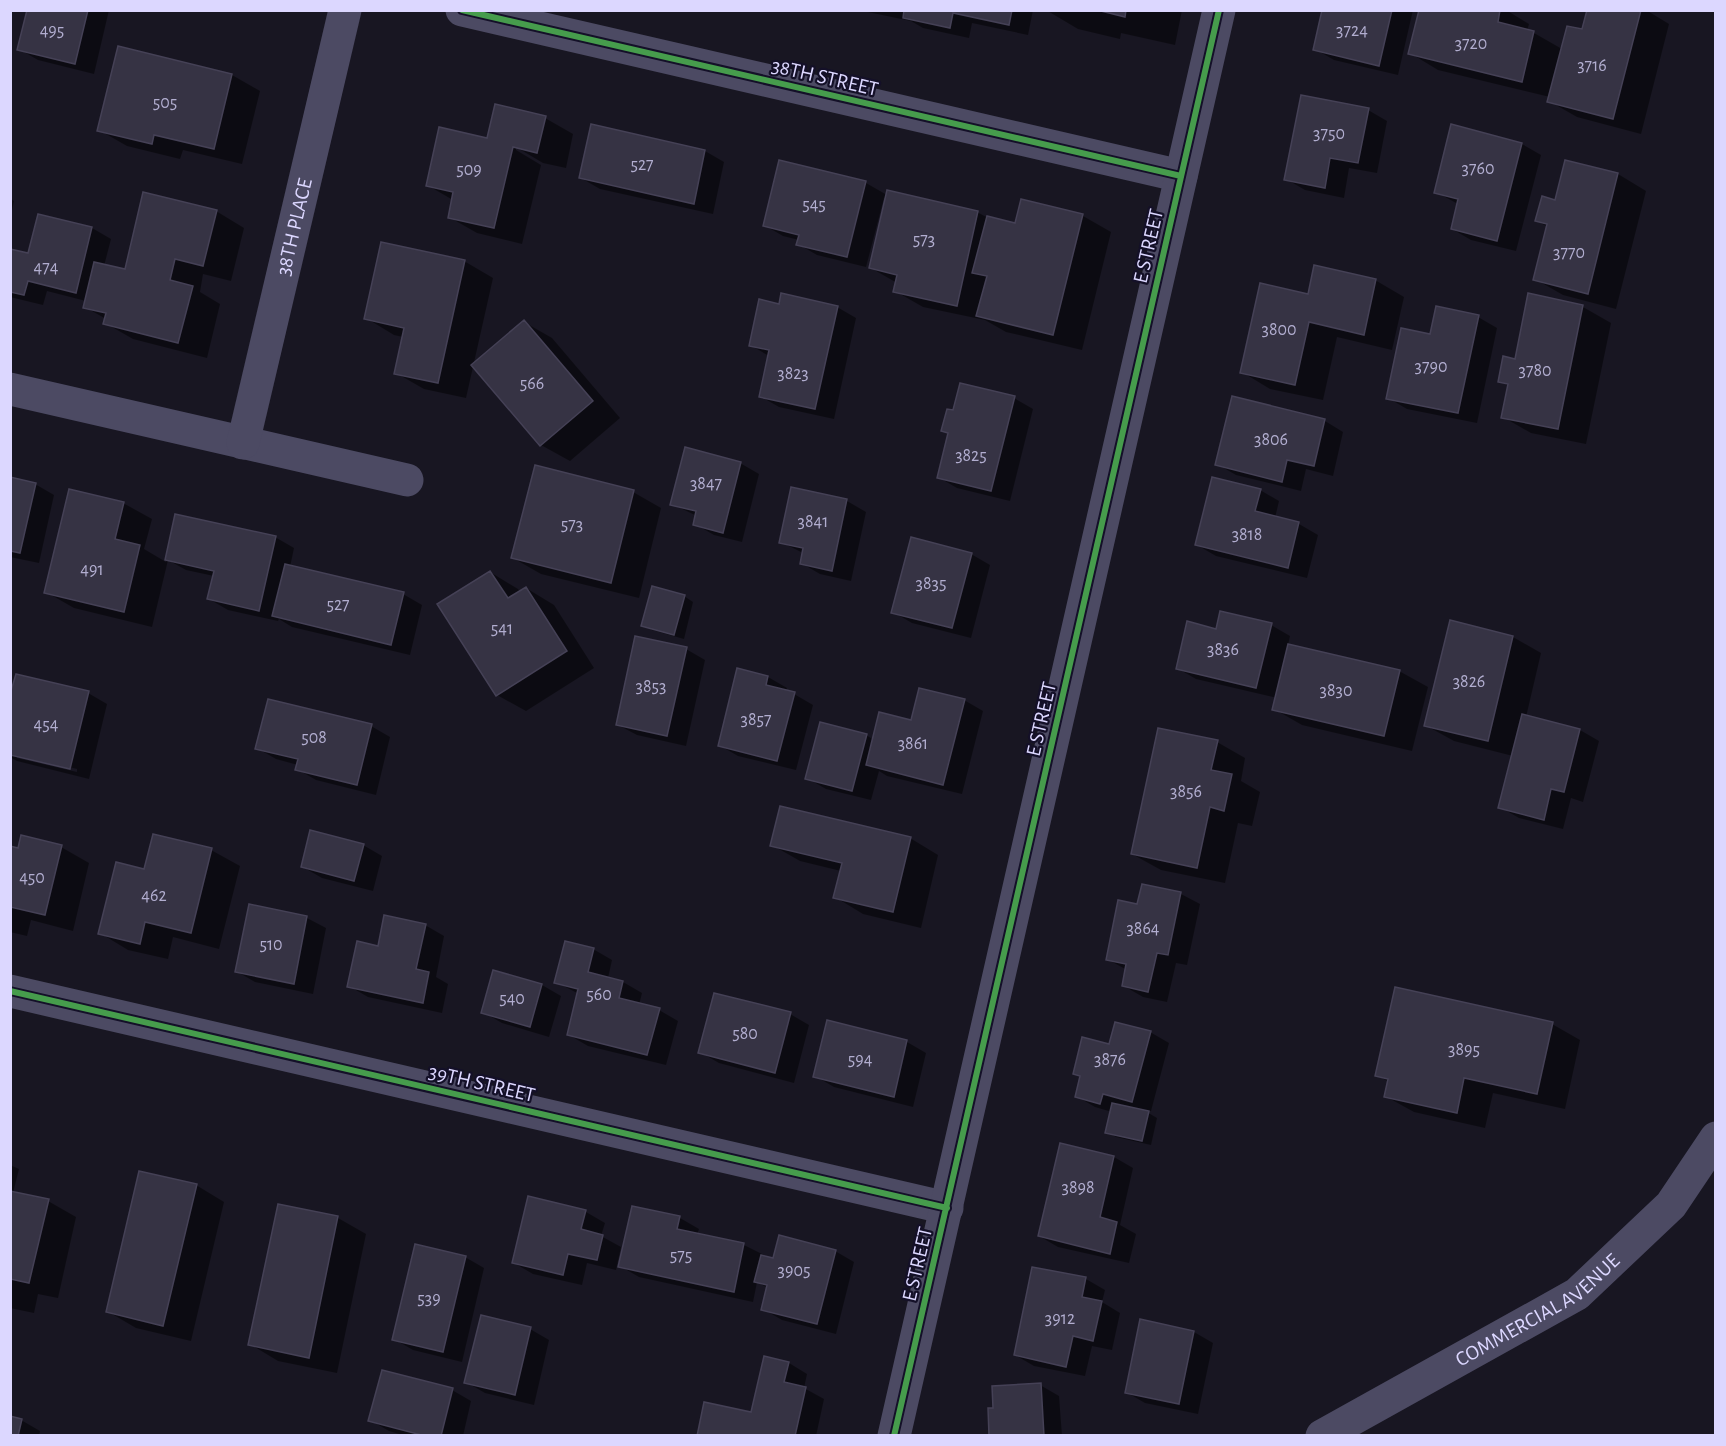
<svg xmlns="http://www.w3.org/2000/svg" width="1726" height="1446" viewBox="0 0 1726 1446" font-family="'Alegreya Sans',sans-serif">
<style>
.shadow{fill:#0007;fill-rule:evenodd}
.building{fill:#363344;stroke:#454156;stroke-width:1.5}
.lines{fill:none;stroke-linecap:round;stroke-linejoin:round}
.minor{stroke:#4c4a63;stroke-width:33}
.cycleway-casing{stroke:#141028;stroke-width:10}
.cycleway{stroke:#469c4c;stroke-width:6}
.labels{text-anchor:middle;stroke-width:4.5;stroke-linejoin:round;paint-order:stroke}
.number-label{font-size:18px;fill:#b2aed0}
.street-label{font-size:21px;fill:#dcd7ff;stroke:#141028}
</style>
<rect width="100%" height="100%" fill="#181622"/>
<path class="shadow" d="M29 10H109L94 74 38 60 19 49Z
M858 10H1033L1028 35 972 23 969 38 923 28 911 21Z
M1046 10H1182L1175 45 1121 33 1120 39 1078 29Z
M1324 10H1413L1398 75 1334 60 1315 49Z
M1421 10H1506L1529 24 1527 31 1534 33 1562 49 1583 31 1588 10H1646L1669 24 1641 134 1577 117 1549 101 1550 97 1438 70 1410 53Z
M119 48 232 75 260 91 242 164 183 150 180 159 127 146 99 130Z
M1368 110 1387 121 1377 173 1349 168 1344 198 1305 190 1286 179Z
M545 118 573 134 566 168 543 163 516 147V150L541 165 522 244 477 233 449 217 453 200 427 185 488 140Z
M592 126 705 151 724 162 713 214 600 189 581 178Z
M1452 126 1522 144 1541 155 1516 251 1471 240 1452 229 1458 204 1436 192Z
M780 162 866 183 887 195 977 212 988 218 1016 224 1022 201 1083 216 1111 232 1082 350 1006 332 985 320 923 307 895 291 897 283 871 268 886 198H884L866 267 817 255 798 244 799 240 783 236 764 225Z
M1618 174 1646 191 1616 309 1563 295 1535 279 1548 227 1537 221 1556 202Z
M10 198 14 201 10 219Z
M216 211 244 228 231 281 203 274 200 292 220 304 207 358 133 339 105 323 106 319 85 307 86 301 47 291 43 305 10 297V251L29 255 92 228 111 239 104 266 126 271Z
M464 261 493 278 466 398 424 389 396 373 403 337 394 335 366 318Z
M1375 280 1404 297 1392 350 1337 337 1323 400 1270 389 1242 372 1310 296Z
M1529 295 1583 307 1611 323 1586 444 1531 433 1503 417 1509 386 1499 381 1516 360Z
M781 306 837 307 856 318 834 419 779 407 760 396 769 356 750 345Z
M1478 317 1497 328 1477 423 1407 409 1388 398 1431 336Z
M524 322 552 338 620 418 570 461 541 445 474 365Z
M1014 398 1033 409 1010 501 957 488 938 477 949 434 943 431 954 412Z
M1325 421 1343 432 1333 476 1306 469 1301 491 1236 475 1217 464Z
M740 463 759 474 742 542 714 535 695 524 697 516 672 504Z
M10 479 35 484 54 495 39 563 10 557Z
M792 489 847 501 866 512 851 581 820 574 801 563 803 553 781 542Z
M1260 490 1279 501 1275 518 1299 524 1318 535 1307 578 1216 556 1197 545Z
M633 492 661 508 639 598 541 574 513 558Z
M123 503 152 519 144 549 166 562 176 515 275 537 294 548 290 567 403 594 422 605 410 655 292 627 279 619 278 621 228 610 209 599 214 576 186 570 168 560 152 627 74 608 46 592Z
M971 554 990 565 971 638 912 623 893 612Z
M490 572 518 589 520 592 526 588 554 605 594 668 526 711 497 695Z
M684 596 693 602 684 639 652 630 643 625Z
M1271 625 1290 636 1288 645 1399 671 1428 687 1412 751 1302 725 1274 709 1277 698 1196 679 1177 668 1217 630Z
M1513 637 1541 653 1526 717 1580 730 1599 741 1583 802 1571 798 1563 829 1519 818 1500 807 1513 756 1454 741 1425 725Z
M686 649 705 660 686 746 637 735 618 725Z
M738 670 768 677 787 688 786 692 794 694 813 705 796 770 738 756 719 745Z
M88 693 107 704 89 779 17 761 10 757V700ZM17 754 77 769V772L17 758Z
M964 700 983 711 962 794 887 776 879 771 871 800 826 789 807 778 866 735 874 740Z
M371 726 390 737 376 795 316 780 297 769 298 765 276 759 257 748Z
M1217 742 1245 758 1241 781 1260 792 1252 826 1238 823 1225 883 1161 870 1132 854Z
M910 838 938 855 921 928 863 914 835 897 841 871 800 861 772 845Z
M363 845 382 856 373 891 322 878 303 867Z
M10 847 19 850 61 847 89 863 73 931 31 920 27 936 10 932Z
M211 850 240 866 219 949 173 937 168 959 128 950 100 933 145 870Z
M1181 894 1200 904 1187 965 1176 963 1167 1002 1143 997 1124 986 1127 970 1107 959 1138 906Z
M250 906 307 918 326 928 313 994 255 982 236 971Z
M425 925 444 936 436 977 448 984 442 1013 368 997 349 986Z
M593 949 612 960 608 978 623 982 642 993 639 1005 659 1010 678 1021 666 1065 588 1046 569 1035 579 994 556 982Z
M542 985 561 996 549 1037 502 1023 483 1012Z
M790 1014 809 1025 794 1083 719 1063 700 1052Z
M828 1022 907 1042 926 1053 913 1107 834 1087 815 1076Z
M1552 1024 1580 1040 1565 1109 1493 1093 1485 1128 1414 1112 1385 1096 1389 1082 1377 1075Z
M1150 1032 1169 1043 1151 1111H1145L1157 1118 1151 1145 1116 1137 1107 1132 1112 1112 1095 1107 1076 1096 1081 1077 1074 1073Z
M1114 1157 1133 1168 1120 1225 1136 1234 1129 1263 1058 1247 1039 1236Z
M10 1165 19 1169 13 1193 48 1201 76 1217 58 1298 38 1294 34 1313 10 1308Z
M196 1185 224 1202 191 1341 136 1328 107 1311Z
M529 1198 586 1212 605 1223 601 1236 621 1247 616 1270 587 1263 582 1285 533 1274 514 1263Z
M633 1208 680 1218 699 1229 697 1235 744 1245 774 1260 835 1251 854 1262 836 1334 782 1320 763 1309 768 1288 757 1282 753 1302 639 1277 620 1266Z
M338 1218 366 1234 337 1373 278 1361 250 1344Z
M465 1257 484 1268 462 1362 413 1350 394 1339Z
M1086 1279 1105 1290 1102 1302 1120 1313 1112 1350 1092 1346 1085 1376 1034 1366 1015 1355Z
M530 1329 549 1340 534 1405 485 1393 466 1382Z
M1194 1332 1213 1343 1198 1414 1145 1403 1126 1392Z
M789 1363 807 1374 804 1388 824 1399 816 1436H698L753 1414Z
M1040 1385 1059 1396 1062 1436H991Z
M452 1390 471 1401 463 1436H406L389 1431 370 1420Z
M21 1420 40 1431 39 1436H10Z"/>
<path class="building" d="M27 10H88L75 64 17 50Z
M904 10H1012L1009 25 953 13 950 28 903 18Z
M1097 10H1126L1125 17Z
M1322 10H1392L1379 66 1313 50Z
M1419 10H1500L1498 22 1534 31 1522 82 1408 54Z
M1587 10H1641L1613 119 1547 102 1567 26 1582 29Z
M118 46 232 74 214 149 154 135 152 144 97 131Z
M1301 95 1369 108 1358 163 1330 158 1325 188 1284 180Z
M495 104 546 116 537 153 513 147 494 228 448 218 453 192 426 186 439 127 487 138Z
M591 124 705 150 694 204 579 178Z
M1451 124 1522 143 1497 241 1451 229 1458 199 1434 193Z
M779 160 866 181 847 257 796 245 799 235 763 226Z
M1565 160 1618 173 1588 294 1533 280 1547 224 1535 221 1542 196 1555 200Z
M887 190 978 211 957 306 893 292 897 275 869 268Z
M143 192 217 210 203 266 175 259 170 280 193 286 178 343 103 324 106 313 83 308 94 262 125 269Z
M1021 199 1083 214 1053 335 976 316 987 276 972 273 987 216 1015 223Z
M38 214 92 227 76 293 28 281 24 295 10 292V249L28 253Z
M381 242 465 260 438 383 394 374 404 328 364 319Z
M1314 265 1376 279 1364 335 1309 322 1295 385 1240 373 1260 283 1308 294Z
M781 293 838 306 815 409 759 397 769 350 749 346 759 299 779 304Z
M1528 293 1583 305 1558 429 1501 418 1508 384 1498 382 1503 356 1515 359Z
M1436 306 1479 315 1458 413 1386 399 1401 328 1430 334Z
M524 320 593 401 540 446 471 365Z
M960 383 1015 396 991 491 937 478 948 433 941 431 947 409 953 410Z
M1232 396 1325 419 1314 466 1287 460 1282 482 1215 465Z
M685 447 741 462 723 533 693 525 696 511 670 505Z
M535 465 634 490 611 583 511 558Z
M10 477 36 483 20 553 10 551Z
M1212 477 1261 489 1255 511 1299 522 1288 568 1195 545Z
M791 487 847 499 832 571 800 564 803 548 779 543Z
M69 489 124 502 115 539 140 545 124 612 44 593Z
M175 514 276 536 259 611 207 599 214 571 165 560Z
M911 537 972 553 952 628 891 613Z
M285 564 404 592 391 645 272 616Z
M490 571 508 598 526 587 567 651 496 696 437 604Z
M652 586 685 595 674 635 641 626Z
M1220 611 1272 623 1256 688 1176 669 1187 621 1216 629Z
M1450 620 1513 636 1488 741 1424 726Z
M635 636 687 647 667 736 616 725Z
M1288 644 1400 670 1384 736 1272 710Z
M737 668 768 676 766 685 795 692 777 761 718 746Z
M16 674 89 691 70 769 10 755V694Z
M919 688 965 699 943 785 866 765 879 712 911 720Z
M268 699 372 724 357 785 295 770 298 759 255 749Z
M1522 714 1580 729 1564 792 1551 789 1544 820 1498 808Z
M820 722 867 734 852 791 805 779Z
M1158 728 1218 740 1211 770 1232 774 1224 811 1210 807 1197 868 1131 854Z
M780 806 911 837 893 912 833 898 842 863 770 846Z
M310 830 364 844 354 881 301 867Z
M153 834 212 848 191 933 145 922 140 944 98 934 116 862 144 869Z
M21 835 62 845 45 915 10 907V846L18 848Z
M1142 884 1181 892 1168 955 1157 953 1148 992 1122 986 1126 964 1106 960 1118 900 1137 904Z
M249 904 307 916 294 984 235 972Z
M384 915 426 924 416 969 429 972 423 1003 347 987 357 941 378 946Z
M565 941 594 948 588 972 623 981 619 998 660 1008 647 1055 567 1035 578 989 554 983Z
M493 970 542 984 530 1027 481 1013Z
M1395 987 1553 1022 1537 1094 1464 1078 1457 1113 1384 1097 1388 1079 1375 1076Z
M714 993 791 1012 775 1073 698 1053Z
M827 1020 907 1040 894 1097 813 1077Z
M1115 1022 1151 1031 1132 1102 1103 1094 1100 1104 1075 1097 1080 1076 1073 1074 1082 1037 1109 1044Z
M1112 1103 1149 1111 1142 1141 1105 1133Z
M1060 1143 1114 1156 1100 1217 1117 1222 1110 1254 1038 1236Z
M139 1171 197 1184 163 1326 106 1312Z
M10 1191 49 1199 29 1283 10 1279Z
M528 1196 586 1210 581 1229 603 1235 597 1260 568 1254 563 1275 512 1263Z
M278 1204 338 1216 309 1358 248 1345Z
M632 1206 680 1216 677 1229 744 1243 734 1292 618 1267Z
M779 1235 836 1250 817 1324 761 1310 767 1285 754 1282 761 1255 773 1258Z
M415 1244 466 1256 443 1352 392 1340Z
M1032 1267 1086 1277 1082 1297 1102 1301 1093 1341 1073 1336 1066 1367 1014 1355Z
M481 1315 531 1327 515 1395 464 1383Z
M1140 1319 1194 1331 1179 1404 1125 1393Z
M764 1356 789 1362 784 1382 806 1387 795 1436H697L704 1402 751 1412Z
M382 1370 453 1388 441 1436H425L368 1421Z
M1041 1383 1044 1436H989L988 1408H993L992 1386Z
M10 1416 22 1419 18 1436H10Z"/>
<g class="lines">
<g class="minor">
<path d="M462 10 1181 176"/>
<path d="M10 389 407 480"/>
<path id="s1" d="M243 443 345 10"/>
<path d="M10 991 947 1208"/>
<path d="M894 1436 1219 10"/>
<path id="s2" d="M1322 1436 1577 1294 1671 1205 1716 1138"/>
</g>
<defs>
<path id="cycleway" d="M462 10 1181 176
M10 991 947 1208
M894 1436 1219 10"/>
</defs>
<use href="#cycleway" class="cycleway-casing"/>
<use href="#cycleway" class="cycleway"/>
</g>
<g class="labels">
<g class="number-label">
<text x="52" y="36">495</text>
<text x="1352" y="36">3724</text>
<text x="1471" y="49">3720</text>
<text x="1592" y="71">3716</text>
<text x="165" y="108">505</text>
<text x="1329" y="139">3750</text>
<text x="642" y="170">527</text>
<text x="1478" y="174">3760</text>
<text x="469" y="175">509</text>
<text x="814" y="210">545</text>
<text x="924" y="245">573</text>
<text x="1569" y="258">3770</text>
<text x="46" y="273">474</text>
<text x="1279" y="335">3800</text>
<text x="1431" y="372">3790</text>
<text x="1535" y="376">3780</text>
<text x="793" y="379">3823</text>
<text x="532" y="389">566</text>
<text x="1271" y="445">3806</text>
<text x="971" y="461">3825</text>
<text x="706" y="489">3847</text>
<text x="813" y="527">3841</text>
<text x="572" y="530">573</text>
<text x="1247" y="540">3818</text>
<text x="92" y="575">491</text>
<text x="931" y="589">3835</text>
<text x="338" y="610">527</text>
<text x="502" y="634">541</text>
<text x="1223" y="655">3836</text>
<text x="1469" y="687">3826</text>
<text x="651" y="692">3853</text>
<text x="1336" y="696">3830</text>
<text x="756" y="725">3857</text>
<text x="46" y="730">454</text>
<text x="314" y="743">508</text>
<text x="913" y="749">3861</text>
<text x="1186" y="797">3856</text>
<text x="32" y="883">450</text>
<text x="154" y="901">462</text>
<text x="1143" y="934">3864</text>
<text x="271" y="950">510</text>
<text x="599" y="1000">560</text>
<text x="512" y="1004">540</text>
<text x="745" y="1039">580</text>
<text x="1464" y="1055">3895</text>
<text x="860" y="1065">594</text>
<text x="1110" y="1065">3876</text>
<text x="1078" y="1193">3898</text>
<text x="681" y="1261">575</text>
<text x="794" y="1276">3905</text>
<text x="429" y="1304">539</text>
<text x="1060" y="1324">3912</text>
</g>
<g class="street-label">
<text transform="translate(825 77) rotate(13)" y="7">38TH STREET</text>
<text dy="7" stroke="none"><textPath href="#s1" startOffset="222">38TH PLACE</textPath></text>
<text transform="translate(1148 246) rotate(-77)" y="7">E STREET</text>
<text transform="translate(1041 719) rotate(-77)" y="7">E STREET</text>
<text transform="translate(482 1083) rotate(13)" y="7">39TH STREET</text>
<text transform="translate(917 1264) rotate(-77)" y="7">E STREET</text>
<text dy="7" stroke="none"><textPath href="#s2" startOffset="250">COMMERCIAL AVENUE</textPath></text>
</g>
</g>
<rect width="1726" height="1446" fill="none" stroke="#dcd7ff" stroke-width="24"/>
</svg>
